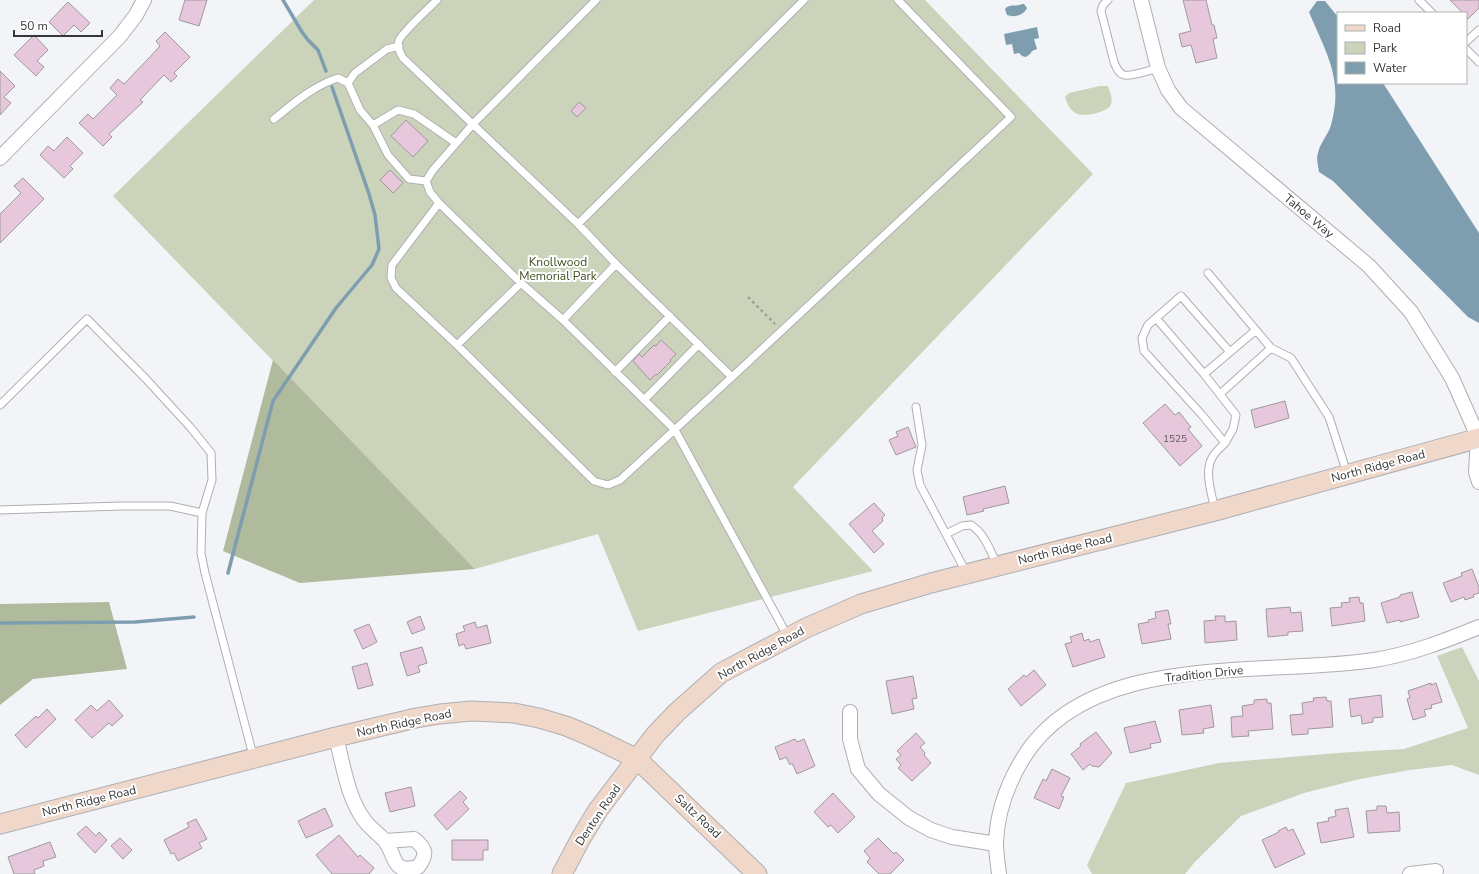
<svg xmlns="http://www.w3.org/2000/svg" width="1479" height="874" viewBox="0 0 1479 874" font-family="'Nunito Sans',sans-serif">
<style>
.green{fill:#cbd4bb}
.forest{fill:#afbb9c}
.water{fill:#7e9eb0}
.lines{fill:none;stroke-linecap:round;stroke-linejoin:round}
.stream{stroke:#7e9eb0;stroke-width:3.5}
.building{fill:#e6c7db;stroke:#9e9a9c}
.lane-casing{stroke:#aeafb3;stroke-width:9}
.street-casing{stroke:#aeafb3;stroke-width:16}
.secondary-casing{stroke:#aeafb3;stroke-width:21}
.path{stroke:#97989b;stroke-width:2;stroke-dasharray:3 3;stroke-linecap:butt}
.lane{stroke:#fff;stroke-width:7}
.street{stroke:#fff;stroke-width:14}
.secondary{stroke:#efd8ca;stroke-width:19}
.labels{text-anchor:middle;stroke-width:4;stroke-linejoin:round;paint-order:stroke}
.number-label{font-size:10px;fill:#615a60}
.street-label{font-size:12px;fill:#353637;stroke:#fff}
.park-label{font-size:12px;fill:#404f1f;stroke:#fff}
</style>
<rect width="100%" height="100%" fill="#f2f4f8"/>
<path class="green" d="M314 0H925L1093 174 793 487 873 571 638 631 598 534 475 569 113 196Z
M1100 86H1108C1110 92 1113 98 1111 104 1109 112 1085 117 1078 114 1071 112 1067 104 1065 97L1069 93Z
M1462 647 1479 681V775L1452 765 1410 770 1360 779 1304 793 1241 816 1194 863 1185 874H1092L1087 865 1126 783 1219 763 1337 753 1404 749 1468 728 1437 656Z"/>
<path class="forest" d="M273 360 475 569 300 583 223 551Z
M109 602 127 669 33 679 0 705V604Z"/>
<path class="water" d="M1317 1H1325L1338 17V83H1383L1479 233V323L1468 317 1333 181 1319 172C1318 166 1316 158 1318 153 1320 143 1328 135 1331 125 1344 79 1326 53 1309 12Z
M1022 4H1024L1027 8C1024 15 1014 18 1007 15L1005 9 1007 7C1012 4 1016 7 1022 4Z
M1037 27 1039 38 1034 39 1037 49 1032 51 1030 54 1026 57 1022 56 1019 53 1014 54 1012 44 1006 45 1004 34Z"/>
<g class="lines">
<path class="stream" d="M283 0 302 32 308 40 318 50 326 71
M228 573 273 401 336 308 372 265 379 249 375 215 369 194 332 87
M0 623 135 622 194 617"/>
</g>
<path class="building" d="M185 0H207L199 26 179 20Z
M1183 0H1206L1212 25H1214L1217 38 1213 39 1217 58 1196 63 1191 45 1182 47 1179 34 1191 31Z
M1450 0H1479V8L1468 19 1466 16V13H1463Z
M68 2 90 23 81 32 74 25 63 36 49 22Z
M165 32 190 57 174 73 177 76 171 82 164 75 140 100 143 102 109 134 112 137 103 146 79 123 88 114 93 119 117 95 110 88 118 79 124 84 148 59 160 46 156 41Z
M34 35 48 50 37 61 44 67 36 76 14 55Z
M0 71 15 86 4 97 11 103 0 115Z
M579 102 586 108 577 117 571 111Z
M406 120 428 141 413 157 391 136Z
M67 137 83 153 70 166 73 169 64 178 40 155 48 146 54 151Z
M390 170 403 183 393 193 380 180Z
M23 178 44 199 0 243V214L21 193 14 186Z
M661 340 676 354 670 360 671 361 657 375 656 374 650 380 633 361 639 354 642 357 654 345 656 346Z
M1285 401 1289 418 1255 428 1251 410Z
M1165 404 1175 415 1179 412 1191 427 1188 429 1202 446 1180 466 1143 423Z
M908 427 916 447 896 455 889 440 898 436 896 432Z
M1005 486 1009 503 983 509 984 511 967 515 963 497Z
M874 503 885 515 882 518 883 521 872 531 884 544 874 553 849 524Z
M1472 569 1479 587V593L1473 595 1474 597 1465 600 1464 597 1451 602 1443 583 1462 576 1461 573Z
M1412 592 1419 617 1400 622V620L1387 623 1381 603 1400 597V595Z
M1359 597 1360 603H1363L1365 621 1332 626 1330 608 1342 607 1341 603 1350 602 1349 598Z
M1290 607 1291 613 1301 612 1303 631 1288 632V635L1268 637 1266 609Z
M1168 610 1171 624H1168L1171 639 1142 644 1138 624 1149 622 1148 620 1156 618 1155 612Z
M420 616 425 629 412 634 407 622Z
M1215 616H1225V622L1236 621 1237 640 1205 643 1204 621 1216 620Z
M475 622 477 628 487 625 491 643 466 649 464 644 459 646 456 634 465 631 463 626Z
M369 624 377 642 363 649 354 630Z
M1082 633 1084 641 1089 639 1090 642 1099 639 1105 657 1073 667 1065 644 1072 642 1070 637Z
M422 647 427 663 418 666 420 672 407 676 400 653Z
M367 663 373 685 358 689 352 667Z
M1034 670 1046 685 1021 706 1008 689 1024 675 1026 677Z
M913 676 917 698 912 699 914 709 892 714 886 681Z
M1431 683V685L1436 683 1442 702 1431 705 1432 708 1424 710 1426 716 1413 720 1407 699 1410 698 1408 691Z
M1381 695 1383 717 1373 718V722L1362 724 1361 715 1351 717 1349 699Z
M1326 697 1327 701H1331L1333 727 1308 729V734L1292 735 1290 715 1303 714 1302 703 1314 701 1313 698Z
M1267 699V703H1271L1273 729 1248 731 1249 736 1232 737 1231 717 1243 716 1242 706 1254 704V700Z
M109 700 123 716 112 726 109 723 92 738 75 720 91 705 97 711Z
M1211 705 1214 727 1203 729 1204 733 1182 735 1179 710Z
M47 709 56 719 26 748 15 735 36 716 38 718Z
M1155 721 1161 742 1150 744 1151 748 1130 753 1124 728Z
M1096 732 1112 753 1099 767 1092 766 1090 764 1083 770 1071 754 1081 746 1080 744Z
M916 733 925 743 920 747 925 753 924 755 931 763 912 781 898 768 901 765 896 759 901 755 897 751Z
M795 739 797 742 804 739 815 766 797 774 792 763 790 765 786 757 780 760 775 747Z
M1052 769 1070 778 1061 796 1064 797 1059 809 1034 798 1043 779 1046 781Z
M411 787 415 806 390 812 385 793Z
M460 791 467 798 463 802 469 809 447 830 434 815Z
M833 793 855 817 838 833 831 825 828 827 814 812Z
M1377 806H1386L1387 813 1399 812 1400 831 1368 833 1366 811 1377 810Z
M325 808 333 826 306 838 298 821Z
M1348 808 1354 837 1321 843 1317 823 1329 821 1328 818 1336 816 1335 810Z
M196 819 207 839 199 843 202 848 178 861 174 853 171 854 164 840 189 827 187 823Z
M86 826 96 836 99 832 107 840 95 853 77 834Z
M1286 827 1288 831 1293 829 1305 854 1275 868 1262 840 1279 832 1278 831Z
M339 835 358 857 360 855 374 868 369 874H332L316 855Z
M120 838 132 850 123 859 111 846Z
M878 838 894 854 896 852 904 860 890 874H879L867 862 870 858 864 851Z
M452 840H488V850H483V860H452Z
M50 842 56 857 43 861 44 866 34 870 35 874H14L8 857Z"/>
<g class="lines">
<defs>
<path id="lane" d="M437 0C429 8 403 32 399 40 397 46 400 53 403 58L578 224 616 264 732 377 620 480 608 485 594 481 457 345 396 288 391 278 392 265 439 203
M596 0 473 124 433 170 426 181 430 192 439 203 521 283 563 320 675 430 788 637
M1108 0 1103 5 1101 11 1114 62C1116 67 1118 73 1124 75 1131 77 1150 70 1158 68
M1419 0 1432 13
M1466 42 1479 30
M1466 49 1479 62
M348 83 360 110 373 125 388 155 409 179 426 181
M274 119C294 103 313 86 338 78L348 83 355 73 387 49 399 46
M373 125 398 110 414 114 456 143
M578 224 804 0
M1208 273 1271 348 1220 394
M1156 318 1204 374
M563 320 616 264
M457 345 521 283
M1271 348 1291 358 1329 417 1347 473
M1230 352 1256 330
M615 372 670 316
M732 377 1011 117 898 0
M644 400 699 344
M0 405 87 319 146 379 191 428 211 453 212 480 202 513 201 553 205 573 254 759
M916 407 922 445 917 470 920 485 966 572
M0 510 120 506H170L202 513
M1215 510C1212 495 1204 472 1212 458 1215 452 1220 448 1225 443L1202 415 1144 351 1142 338 1148 325 1181 296 1230 352 1204 374 1236 415 1233 429 1225 443
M946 534 962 526 971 525C985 534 990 550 997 565"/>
<path id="street" d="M1141 0 1158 68 1168 90 1181 108 1369 266 1411 312 1452 378 1479 439
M0 158 120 36 136 15 144 0
M1478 438 1476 472 1479 482
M850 712V739L858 769 879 794 909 818 931 830 952 837 996 844
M336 737C343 764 348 800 365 821 371 829 379 834 385 841 397 857 391 874 418 867 427 855 427 849 414 839L385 841
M999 874C998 864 996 854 996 843 997 813 1007 785 1022 760 1088 649 1265 677 1374 660 1411 654 1445 641 1479 627
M1410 874 1436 871"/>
<path id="secondary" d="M0 824 336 737 416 718 440 714 471 711 514 713 539 718 566 726 590 736 637 759 757 874
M562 874 581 838 598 810 655 735 677 712 721 673 806 628 861 604 931 583 1215 511 1479 438"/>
</defs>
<use href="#lane" class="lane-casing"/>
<use href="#street" class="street-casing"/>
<use href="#secondary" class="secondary-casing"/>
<path class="path" d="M748 297 775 324"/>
<use href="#lane" class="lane"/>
<use href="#street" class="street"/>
<use href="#secondary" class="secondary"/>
</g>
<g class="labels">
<g class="number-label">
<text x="1175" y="442">1525</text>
</g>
<g class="street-label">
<text transform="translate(1309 216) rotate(40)" y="4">Tahoe Way</text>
<text transform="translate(1378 466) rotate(-15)" y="4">North Ridge Road</text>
<text transform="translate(1065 549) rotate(-14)" y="4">North Ridge Road</text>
<text transform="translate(761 653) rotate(-29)" y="4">North Ridge Road</text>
<text transform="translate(1204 674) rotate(-6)" y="4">Tradition Drive</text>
<text transform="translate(404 723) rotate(-12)" y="4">North Ridge Road</text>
<text transform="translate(89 801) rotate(-14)" y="4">North Ridge Road</text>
<text transform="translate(598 815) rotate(-56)" y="4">Denton Road</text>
<text transform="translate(698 816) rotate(43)" y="4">Saltz Road</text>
</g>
<g class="park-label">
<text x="558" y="266">Knollwood<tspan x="558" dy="14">Memorial Park</tspan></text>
</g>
</g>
<rect x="1337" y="12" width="130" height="72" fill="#ffffff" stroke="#aeafaf"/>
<rect x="1345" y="25" width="20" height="6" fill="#efd8ca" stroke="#aeafaf"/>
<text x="1373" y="32" font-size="12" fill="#353637">Road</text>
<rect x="1345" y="42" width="20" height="12" fill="#cbd4bb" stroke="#aeafaf"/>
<text x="1373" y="52" font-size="12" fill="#353637">Park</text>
<rect x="1345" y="62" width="20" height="12" fill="#7e9eb0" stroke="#aeafaf"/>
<text x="1373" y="72" font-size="12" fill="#353637">Water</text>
<path d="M14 30v6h88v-6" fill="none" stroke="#353637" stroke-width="2"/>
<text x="20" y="30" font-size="12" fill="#353637" stroke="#ffffff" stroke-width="3" paint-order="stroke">50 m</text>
</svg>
